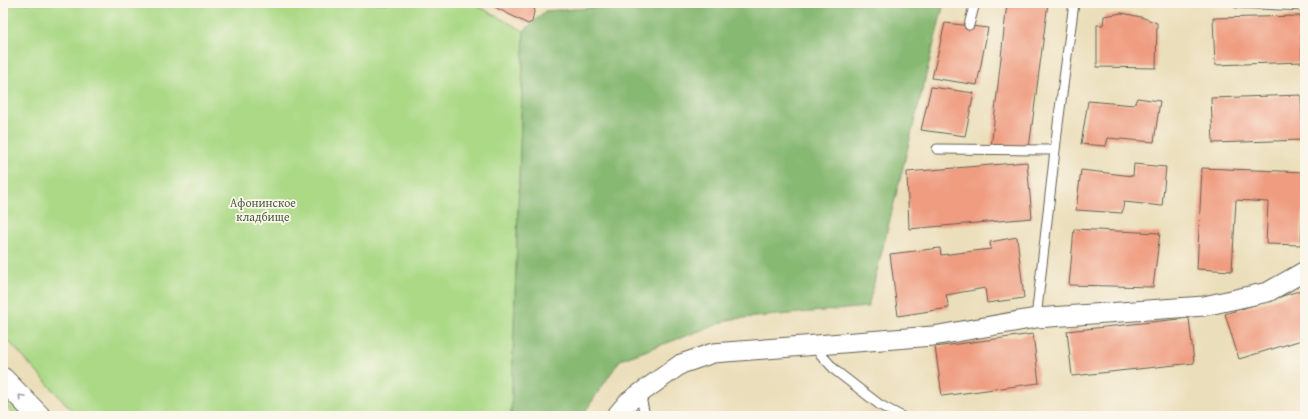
<svg xmlns="http://www.w3.org/2000/svg" width="1308" height="419" viewBox="0 0 1308 419" font-family="'Gentium Book Plus',serif">
<style>
.green{fill:#abd986;stroke:#647a51}
.forest{fill:#88b973;stroke:#526a48}
.building{fill:#ef9c80}
.lines{fill:none;stroke-linecap:round;stroke-linejoin:round}
.service-casing{stroke:#646053;stroke-width:11}
.minor-casing{stroke:#646053;stroke-width:21}
.tertiary-casing{stroke:#646053;stroke-width:24}
.service{stroke:#fff;stroke-width:9}
.minor{stroke:#fff;stroke-width:19}
.tertiary{stroke:#fff;stroke-width:22}
.oneway{stroke:#999}
.labels{text-anchor:middle;stroke-width:3.5;stroke-linejoin:round;paint-order:stroke}
.park-label{font-size:12px;fill:#4e5e41;stroke:#fbf7ec}
</style>
<rect width="100%" height="100%" fill="#fbf7ec"/>
<filter id="ink" filterUnits="userSpaceOnUse"><feTurbulence type="fractalNoise" baseFrequency=".025" numOctaves="2"/><feDisplacementMap in="SourceGraphic" scale="8" xChannelSelector="R" yChannelSelector="G"/><feConvolveMatrix kernelMatrix="1 2 1 2 8 2 1 2 1" color-interpolation-filters="sRGB"/></filter>
<filter id="wash" filterUnits="userSpaceOnUse"><feTurbulence type="fractalNoise" baseFrequency=".012" numOctaves="4" result="noise"/><feDisplacementMap in="SourceGraphic" scale="16" xChannelSelector="R" yChannelSelector="G"/><feGaussianBlur stdDeviation="0.9" result="paint"/><feColorMatrix in="noise" values="0 0 0 0 0 0 0 0 0 0 0 0 0 0 0 0 0 1.4 0 .05"/><feComposite in="paint" operator="in"/></filter>
<g filter="url(#wash)">
<rect width="100%" height="100%" fill="#ebdeba"/>
<path class="green" d="M3 3H472L524 31 511 416H77L3 335Z
M3 389 29 416H15L3 403Z"/>
<path class="forest" d="M613 3H944L868 307 732 319 620 360 582 416H511L524 31 545 11 604 7Z"/>
<g id="blocks">
<path class="building" d="M487 3H563V4L535 6 532 22 528 24Z
M1007 3H1048L1029 148H991Z
M1122 13 1141 17 1157 23 1156 68 1097 67V25H1103L1104 16Z
M1300 16 1302 62 1215 65 1213 18Z
M945 23 988 28 977 85 932 78Z
M931 87 974 93 965 136 921 130Z
M1301 95 1303 140 1213 143 1211 98Z
M1137 98 1160 101 1154 142 1108 138 1106 146 1081 144 1088 101 1134 105Z
M1027 162 1032 218 909 229 907 172Z
M1134 164 1166 167 1162 206 1124 202 1122 213 1076 210 1081 170 1133 176Z
M1202 168 1305 172 1301 245 1266 244 1268 202 1236 200 1232 271 1197 269Z
M1074 229 1160 233 1153 287 1069 285Z
M1017 237 1024 298 987 303 985 288 946 295 949 308 898 316 890 254 940 248 941 255 991 249 990 242Z
M1305 289V339L1239 359 1225 314Z
M1189 318 1194 363 1072 376 1067 331Z
M1033 334 1039 383 942 396 935 347Z"/>
</g>
</g>
<g filter="url(#ink)">
<use href="#blocks" fill-opacity="0" stroke="#646053" stroke-width="1"/>
<g class="lines">
<defs>
<path id="service" d="M1237 3 1305 6
M969 25 975 3
M937 149 1055 150
M1036 318 1058 124 1074 3
M813 346 836 371 880 405 901 416
M640 393 645 416"/>
<path id="minor" d="M616 416 628 402 681 364 713 353 933 336 1036 318 1204 306 1268 292 1305 271"/>
<path id="tertiary" d="M3 379 39 416"/>
</defs>
<use href="#service" class="service-casing"/>
<use href="#minor" class="minor-casing"/>
<use href="#tertiary" class="tertiary-casing"/>
<use href="#service" class="service"/>
<use href="#minor" class="minor"/>
<use href="#tertiary" class="tertiary"/>
</g>
<defs><path id="oneway-chevron" d="M-2-3.5L2.5 0L-2 3.5" fill="none" stroke-width="1.6" stroke-linecap="round" stroke-linejoin="round"/></defs>
<use class="oneway" href="#oneway-chevron" transform="translate(21 397) rotate(-134)"/>
</g>
<g class="labels">
<g class="park-label">
<text x="263" y="207">Афонинское<tspan x="263" dy="14">кладбище</tspan></text>
</g>
</g>
<rect width="1308" height="419" fill="none" stroke="#fbf7ec" stroke-width="16"/>
</svg>
